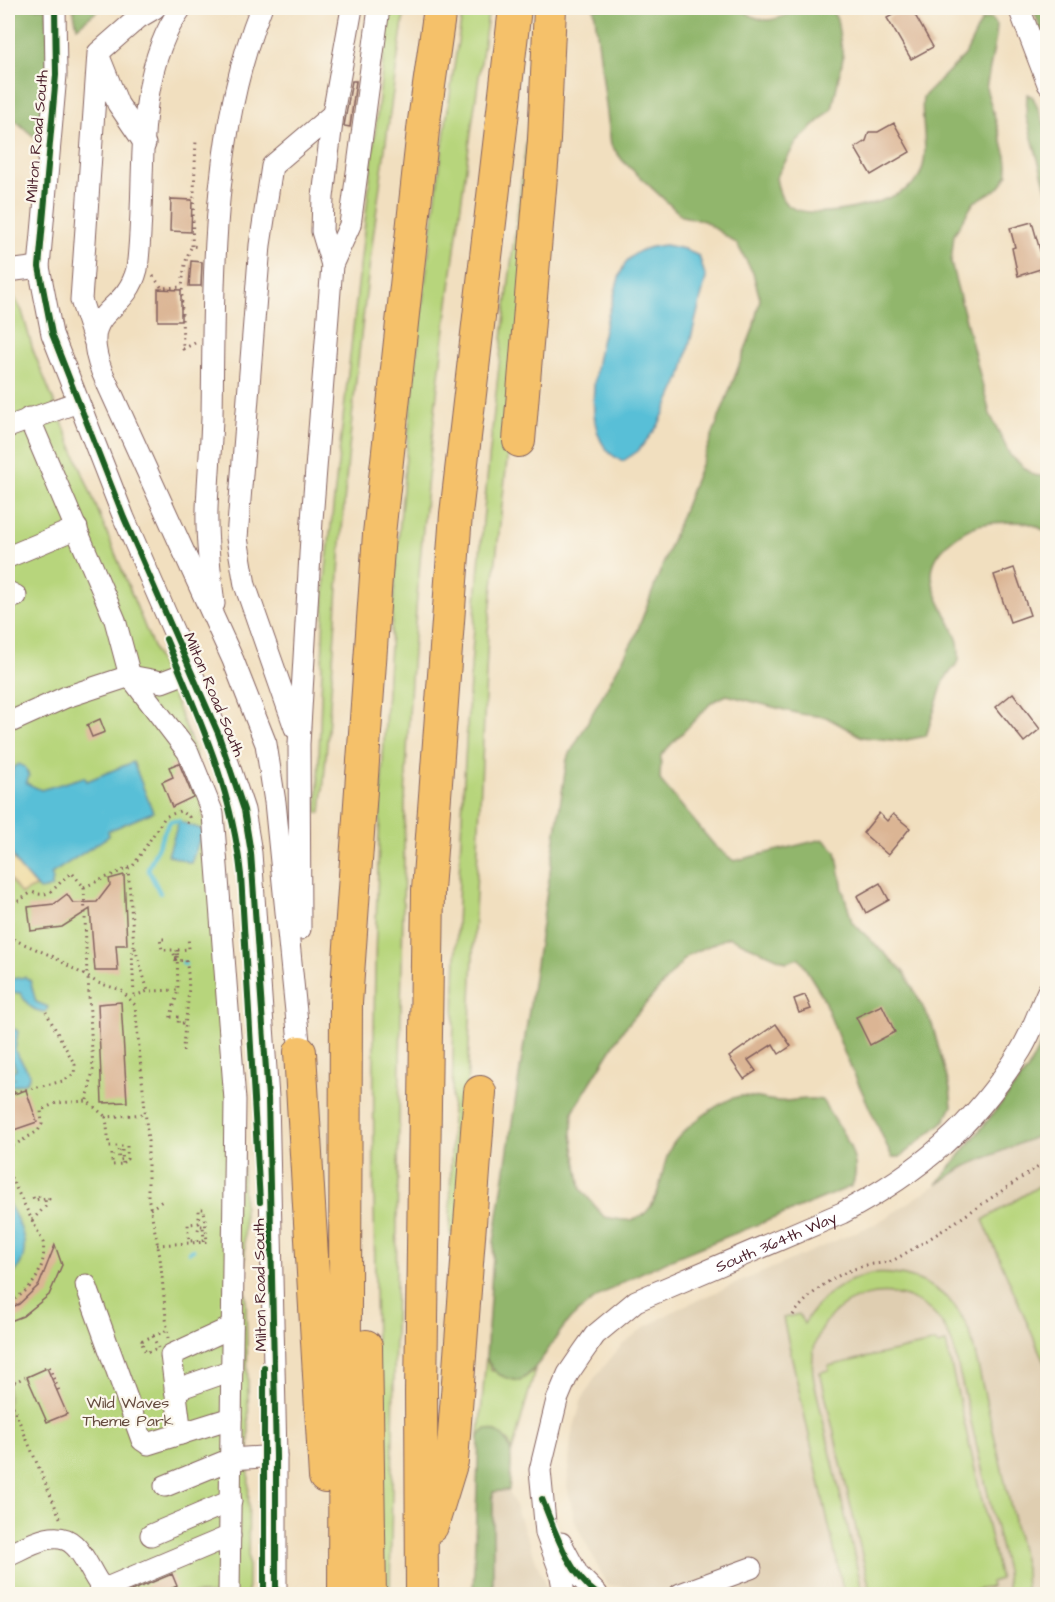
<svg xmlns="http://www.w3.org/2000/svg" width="1055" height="1602" viewBox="0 0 1055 1602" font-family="'Architects Daughter',sans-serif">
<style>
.built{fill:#dfceb1}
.green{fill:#b7d57c;stroke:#807a54;stroke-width:1.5}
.forest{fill:#91b66c;stroke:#6e6a4c;stroke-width:1.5}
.sand{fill:#eeda9e;stroke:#9c7c64;stroke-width:1.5}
.water{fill:#59bfd7;stroke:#526f81;stroke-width:1.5}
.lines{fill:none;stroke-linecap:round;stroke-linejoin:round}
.stream{stroke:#59bfd7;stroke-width:4.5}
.building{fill:#dbb594}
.minor-casing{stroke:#84625f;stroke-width:23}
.highway-casing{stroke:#84625f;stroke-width:34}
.path{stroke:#84625f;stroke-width:3;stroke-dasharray:1.5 4.5;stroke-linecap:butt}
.minor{stroke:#fff;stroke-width:21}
.highway{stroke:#f5c16b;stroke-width:32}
.path-bridge{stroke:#84625f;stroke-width:3;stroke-dasharray:1.5 4.5;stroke-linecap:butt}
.cycleway-casing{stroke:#fbf7ec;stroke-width:10}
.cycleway{stroke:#1b5e20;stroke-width:6}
.labels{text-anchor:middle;stroke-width:4.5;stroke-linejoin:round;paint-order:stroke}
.street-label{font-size:16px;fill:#4a1f2b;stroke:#fbf7ec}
.park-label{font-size:16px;fill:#654c3f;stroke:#fbf7ec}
</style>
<rect width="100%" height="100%" fill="#fbf7ec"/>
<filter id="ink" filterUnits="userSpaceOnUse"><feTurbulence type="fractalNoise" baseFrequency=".0167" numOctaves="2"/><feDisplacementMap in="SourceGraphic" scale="12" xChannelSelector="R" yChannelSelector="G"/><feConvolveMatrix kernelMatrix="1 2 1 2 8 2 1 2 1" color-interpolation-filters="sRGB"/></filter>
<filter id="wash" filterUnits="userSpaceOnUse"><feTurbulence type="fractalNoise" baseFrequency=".008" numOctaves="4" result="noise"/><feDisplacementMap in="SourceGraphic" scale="24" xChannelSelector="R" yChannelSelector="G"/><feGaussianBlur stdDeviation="1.35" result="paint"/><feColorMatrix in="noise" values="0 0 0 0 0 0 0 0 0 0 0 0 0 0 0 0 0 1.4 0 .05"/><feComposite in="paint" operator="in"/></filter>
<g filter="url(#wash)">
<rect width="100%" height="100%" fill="#f1dfbf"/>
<path class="built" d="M1047 1132V1594H649L647 1590 607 1585 575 1522 567 1486 571 1438 582 1399 596 1376 622 1345 644 1328 679 1308 877 1223 964 1167Z
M509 1490 549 1594H493V1492Z"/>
<path class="green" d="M389 8H405C381 173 358 338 344 504 336 607 331 710 321 813H317L325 579Z
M463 8H489C450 272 414 537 405 804L390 1594H380C377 1371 370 1147 376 923 385 617 416 310 463 8Z
M535 73 541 156 488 631 461 1218 454 1251 450 1233C452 1019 459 804 477 590 491 417 513 245 535 73Z
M8 295H13L22 311 33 350 195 751 242 1128 249 1435 248 1594H8Z
M1047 1181V1369L983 1220Z
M871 1274C919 1270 958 1294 972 1340L1025 1568 1026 1594H1008L1006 1571 954 1349C926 1257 797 1288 814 1381L863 1594H844L783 1318 799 1314 804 1324C819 1297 841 1281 871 1274Z
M936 1342 937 1345 946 1343 1000 1579 990 1582 991 1587 958 1594H871L820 1372 829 1370 828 1366Z
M486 1357 491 1370 520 1381 535 1370 512 1452 508 1440 479 1436Z"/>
<path class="forest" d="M8 8H47L49 51 39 141 8 114Z
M73 8H101L77 27Z
M594 8H741C763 28 778 19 801 9 808 5 822 8 830 8L837 19 843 58 832 109 796 143 776 178C778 188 780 200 789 206 813 223 896 203 915 182 934 161 919 122 923 97L965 55 982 20 991 18 997 25 996 37 986 88 1006 156 1008 174 1000 187 974 202 954 234 951 263 990 414 1010 455 1033 475 1047 477V534C1032 518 1011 522 991 523 974 524 962 532 950 542 910 575 948 607 958 642 959 648 959 655 959 661L944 680 926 736 901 741 862 737 826 717 800 714 727 695 712 702 661 755 660 780 715 846 734 861 823 839 836 851 843 890 852 922 904 972 932 1024 950 1089 952 1106 945 1120 900 1157H892L844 1052 822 995 799 958 786 962 729 937 688 955 623 1030 573 1111 572 1134 581 1189 604 1217C618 1219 631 1224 643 1215 663 1199 660 1167 671 1147 681 1130 721 1099 741 1096 755 1095 771 1103 786 1101 801 1100 807 1097 822 1100 837 1126 865 1156 852 1186 807 1205 762 1223 716 1241 671 1259 616 1280 578 1312 554 1332 546 1363 520 1381 502 1378 493 1374 486 1357L494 1242 567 759 635 637 753 329 760 299 753 273 737 244 704 221 682 216 623 161 611 145Z
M1033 8H1047V46Z
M1027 94 1033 97 1047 130V192L1026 116Z
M1047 1031V1132L964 1167 937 1184 1027 1071Z
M486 1429C519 1434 511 1466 509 1490L493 1492V1594H473L479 1436Z"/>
<path class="sand" d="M8 847 19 867 36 887 21 894 8 877Z"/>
<path class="water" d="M665 245 684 249 699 256 706 278 682 374 658 426 638 451 623 461C572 442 600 340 612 303 616 290 619 271 628 260 639 248 651 247 665 245Z
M133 762 153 812 108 831 109 836 51 874 53 880 51 888 39 890 19 867 8 847V774L12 776 13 768 19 764 25 767 29 776 26 783 41 790 84 777 87 781Z
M179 821 203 830 191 863 168 855Z
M8 972 12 979 25 977 30 980 36 1002 48 1007 46 1012C32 1012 27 1004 20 993L9 992Z
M8 1026 18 1031 15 1051 30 1074 27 1082 8 1087V1080L15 1079 11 1072 16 1069 8 1049Z
M8 1202C24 1231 35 1254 8 1281Z"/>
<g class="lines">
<path class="stream" d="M160 893 148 869 167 826 171 821H179
M183 963 185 964
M189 1252 193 1250"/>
</g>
<g id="blocks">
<path class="building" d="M905 8H911L933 47 911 59 887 18Z
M352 81H356L350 127 344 126Z
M894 123 910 152 871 175 855 148 866 141 869 132H878Z
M171 199 192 200 191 232 170 231Z
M1032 222 1041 254 1047 253V267L1018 276 1012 248 1015 247 1010 228Z
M191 261 202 262 201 286H189Z
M158 289 181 290V321H158Z
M1014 568 1030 615 1010 622 994 575Z
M1013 693 1040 729 1024 742 996 707Z
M100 719 105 732 92 737 87 725Z
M179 763 193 797 172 807 162 782 173 777 169 767Z
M879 813 887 821 893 814 910 828 888 855 863 833Z
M124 875 127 945H116L118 971H95L90 909 62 927 31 931 28 907 54 904 67 894 73 903 97 902 110 885 109 879Z
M880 883 889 900 866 913 857 896Z
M805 995 811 1009 799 1013 794 999Z
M121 1002 127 1102 102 1103 98 1004Z
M882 1005 895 1032 870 1045 856 1017Z
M776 1024 791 1046 779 1054 773 1044 748 1060 756 1071 744 1079 729 1057Z
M26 1090 37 1122 8 1132V1096Z
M55 1245 62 1265 49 1295 23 1316 8 1322V1309L19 1304 39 1285Z
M47 1368 67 1414 47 1422 27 1377Z
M172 1574 177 1586 159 1594H124Z"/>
</g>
</g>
<g filter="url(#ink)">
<use href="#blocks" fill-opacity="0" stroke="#84625f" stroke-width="1.5"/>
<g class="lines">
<defs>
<g id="minor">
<path d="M55 8 56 75 39 267 52 334 124 518 218 733 244 810 251 853 268 1098 276 1456V1594"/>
<path d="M181 8C130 79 148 186 137 269 125 318 77 306 102 372L233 660 266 744 275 802 300 1052"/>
<path d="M1019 8 1048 84"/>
<path d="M100 59 118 104 145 144"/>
<path d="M332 265 322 231 323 197 333 114 352 8"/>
<path d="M8 271 39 267"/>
<path d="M94 340 81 300 98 53 138 18 155 8"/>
<path d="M29 418 115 620 130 676 188 752 213 814 235 1100 229 1594"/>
<path d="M8 427 78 402"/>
<path d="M8 557 77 528"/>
<path d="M8 592 16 596"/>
<path d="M214 604C210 573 206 540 207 509 208 478 211 448 212 418 214 282 210 136 261 8"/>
<path d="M8 723 66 697 130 676 162 682 191 671"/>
<path d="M295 728 245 585 237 538 260 245 272 166 333 114"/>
<path d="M300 929 299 744 312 520 332 265 350 225 379 8"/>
<path d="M86 1285 142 1440 148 1444 231 1418"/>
<path d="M175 1390 232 1370"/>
<path d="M181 1434 171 1355 232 1327"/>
<path d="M165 1486 231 1459 276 1456"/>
<path d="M151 1535 231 1501"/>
<path d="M561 1543 578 1575 597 1594"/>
<path d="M8 1555C26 1547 56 1527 74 1545 85 1555 91 1573 100 1585L109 1587 230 1536"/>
<path id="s1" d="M564 1594 560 1571 546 1533 540 1470 557 1400 568 1374 583 1352 595 1335 636 1301 842 1213C920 1172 974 1126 1021 1050 1032 1032 1039 1010 1048 991"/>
<path d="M680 1594 751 1568"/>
</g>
<path id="highway" d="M519 441 544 140 550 8
M300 1052 325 1477
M366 1346 370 1594
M432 1526 452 1461 480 1092
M344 1594 346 1003 379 534 424 121 440 8
M422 1594 421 1392 428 890 456 514 515 8"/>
</defs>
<use href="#minor" class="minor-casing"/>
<use href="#highway" class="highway-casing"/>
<path class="path" d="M192 246 196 140
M153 276 162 288 183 287
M195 343 183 349C183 321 177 271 192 246L200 247
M128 868 134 946 132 954 134 995
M84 887 133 866 165 817 180 811 189 817 187 824
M8 908 32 892C52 901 57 881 72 873L84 887 87 976
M8 937 54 957
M164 939H160L162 950H173L176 961 186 960C193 996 184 1016 183 1051
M135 948 148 991
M52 956 98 983 121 990 135 1005 148 1141V1196L160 1257 168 1338
M175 958H178L177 950 189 949 188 937
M134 996 148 991 178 990 170 1020
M171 1017H179L178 1023H184
M8 1094 63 1081 74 1074 75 1065 46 1012
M87 1100 93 1070 88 977
M121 1146H127V1159L119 1160 118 1146H109L106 1117 145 1114
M8 1149 38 1131 42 1124 41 1110 56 1103 87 1101 106 1117
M112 1154V1165L123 1164
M8 1172 43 1242C47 1268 32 1292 8 1302
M39 1196 40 1199H49L46 1196
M33 1197 34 1200 40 1199
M150 1209 164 1200
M32 1220 46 1206 45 1199
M198 1230 199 1226H203
M157 1245 207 1242 204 1209H199V1223L188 1224 189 1241 204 1240 203 1226
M793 1315C812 1290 836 1273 867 1265 876 1263 886 1264 894 1260 947 1230 996 1193 1048 1161
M155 1349 146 1353 141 1341 168 1330
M8 1364 15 1382 25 1377
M44 1368 49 1366 59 1391 57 1392
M8 1395 61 1520"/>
<use href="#minor" class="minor"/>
<use href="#highway" class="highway"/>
<path class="path-bridge" d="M177 950 178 990
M122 1150 123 1164
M153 1336 158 1348
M141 1340 145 1343"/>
<defs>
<path id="cycleway" d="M55 8 56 75 39 267 52 334 124 518 218 733 244 810 251 853 268 1098 276 1456V1594
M166 639C199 718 232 788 241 875L260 1202
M264 1367V1594
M542 1499C555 1531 568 1573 597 1594"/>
</defs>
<use href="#cycleway" class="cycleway-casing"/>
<use href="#cycleway" class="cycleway"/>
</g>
</g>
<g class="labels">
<g class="street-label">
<text transform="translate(36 136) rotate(-85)" y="6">Milton Road South</text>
<text transform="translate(215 694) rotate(67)" y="6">Milton Road South</text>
<text dy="6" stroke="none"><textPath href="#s1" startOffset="480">South 364th Way</textPath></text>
<text transform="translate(259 1285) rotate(-91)" y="6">Milton Road South</text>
</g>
<g class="park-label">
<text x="128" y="1408">Wild Waves<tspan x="128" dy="18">Theme Park</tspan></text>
</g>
</g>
<rect width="1055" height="1602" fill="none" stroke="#fbf7ec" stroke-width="30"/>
</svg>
